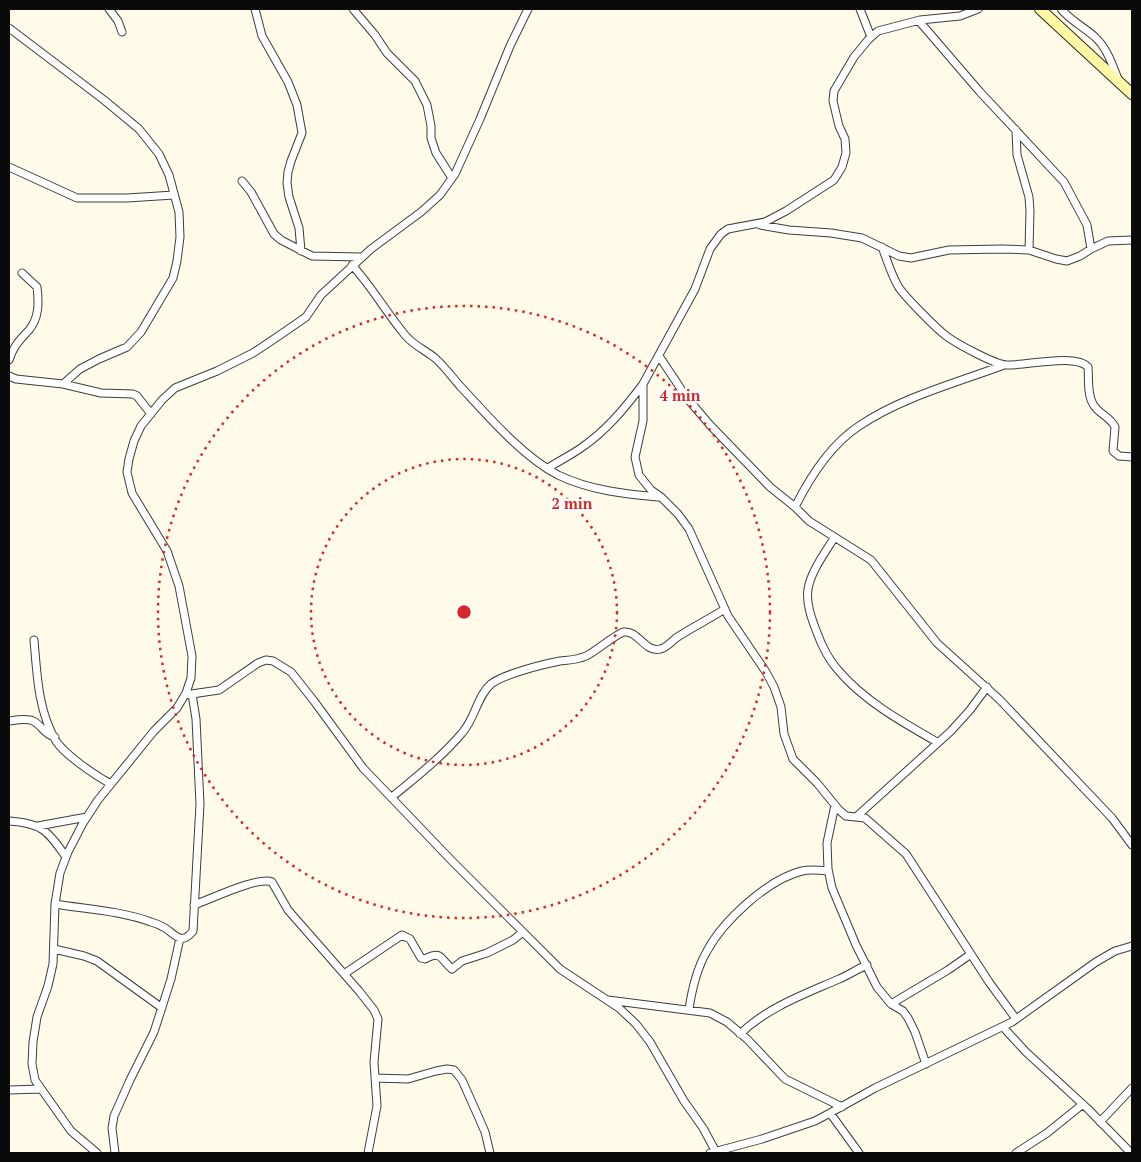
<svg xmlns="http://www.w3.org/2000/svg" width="1141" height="1162" viewBox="0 0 1141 1162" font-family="'PT Serif',serif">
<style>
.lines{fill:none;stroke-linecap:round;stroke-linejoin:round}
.minor-casing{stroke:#3d3d3d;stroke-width:9}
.secondary-casing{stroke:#2c2c2c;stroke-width:12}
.minor{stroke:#fff;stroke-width:7}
.secondary{stroke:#fff7a3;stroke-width:10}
.ring{fill:none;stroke:#d62828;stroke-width:2.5;stroke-dasharray:2.5 5}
.centre{fill:#d62828;stroke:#fff;stroke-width:2.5}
.ring-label{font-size:15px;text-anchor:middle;font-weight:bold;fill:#d62828;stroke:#fff;stroke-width:5;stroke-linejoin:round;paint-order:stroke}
</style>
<rect width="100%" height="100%" fill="#fffbe8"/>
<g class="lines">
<defs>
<path id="minor" d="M109 9 118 21 122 32
M255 9 262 36 288 82 297 105 302 133 291 161 288 172 287 183 289 197 299 228 301 251
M353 9 375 35 387 53 415 81 427 105 431 126V138L436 153 452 178
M860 9 871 37
M978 9 960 16 920 20 878 31 868 40 854 57 834 91 833 101 839 126 845 139 846 153 842 167 834 180 786 211 765 222 728 229 721 234 710 249 695 289 643 384V421L635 457 639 475 651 490 661 497 678 514 689 529 728 616 766 672 774 687 781 707 784 734 793 759 817 783 839 810 846 816 865 818 906 854 989 982 1016 1019
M1061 9C1071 21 1084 27 1095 37 1107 48 1112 64 1118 79
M919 21 980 92 1064 182 1087 225 1091 249
M9 28 104 100 139 129 159 154 169 175 179 212 180 237 177 261 173 278 141 332 127 347 99 359 80 369 63 384
M1016 130 1017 155 1029 197 1030 211 1029 250
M9 167 77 198H127L174 195
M242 181 251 192 274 234 281 240 312 256 361 257
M760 225 789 230 831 233 862 238 899 256 911 258 949 250 1002 249 1029 250 1056 259 1067 261 1080 256 1091 249 1108 241 1132 240
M882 247C887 260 891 274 898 286 903 295 936 328 945 335 955 343 994 364 1006 365 1025 366 1075 353 1088 367 1089 379 1087 394 1093 404 1098 414 1110 416 1115 427L1113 451 1119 456 1132 457
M352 265C372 287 386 312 405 335 413 345 425 350 435 358 444 366 452 377 460 386 488 416 522 456 558 475 589 490 624 494 658 497
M659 356 687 398 710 425 770 487 795 507 809 521 871 560 937 643 999 699 1112 818 1132 845
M9 360C14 345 19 341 29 330 39 318 39 303 37 287L22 273
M9 376 16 379 63 384 101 393 133 394 137 396 151 414
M548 468C559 461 571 455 581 448 606 431 625 408 643 384
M795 507C810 477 830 445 859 426 902 397 956 383 1004 365
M834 538C825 553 811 571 808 589 806 603 811 617 816 630 821 644 828 659 838 670 864 701 902 722 937 742
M34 640C37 674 38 711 56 741 65 755 96 776 111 784
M185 695 219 690 258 663 266 660 273 661 291 672 314 701 363 768 452 861 560 969 619 1008 636 1024 650 1042 684 1101 703 1128 716 1152
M9 721C16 720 27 718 33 721 42 725 44 735 55 737
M392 797C416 777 442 757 462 733 475 719 477 696 491 684 504 674 544 664 560 661 569 660 577 660 586 656 595 652 617 633 624 632 638 630 645 653 660 649 666 648 671 642 676 638 691 628 709 619 725 609
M835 805 827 843 828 869 832 888 856 945 877 987 891 1004 903 1011 908 1018 915 1032 926 1064
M856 817 951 731 970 710 987 687
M9 821C42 823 48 831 66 857
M38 826 87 817
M55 904C85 909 122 911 151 922 155 923 160 925 165 928 176 935 181 946 193 931L200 804 196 719 192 694
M194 905C211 899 258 876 272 882L288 910 359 991 374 1010 378 1019 374 1062 377 1106 368 1153
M54 949 84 956 97 961 162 1008
M344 974 402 935 410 939 421 958 425 959C442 950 440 959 452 969L462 961 487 953 513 940 523 932
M608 1000 710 1013 727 1022 747 1039 785 1079 842 1107
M891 1004 948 970 971 954
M689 1009C692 989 697 968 707 951 723 921 768 879 802 871 810 869 820 870 828 871
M1003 1027 1026 1052 1088 1109 1131 1153
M740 1034C768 1007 805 994 839 979 849 975 857 969 867 965
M375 1078 408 1079 436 1071 447 1069 454 1070 462 1080 478 1116 485 1132 490 1153
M9 1090 41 1089
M830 1113 859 1153
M1100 1122 1132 1088
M97 1153 71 1131 35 1080 32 1064 33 1042 37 1017 48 986 53 964 55 904 60 873 68 852 83 823 98 800 154 731 177 708 186 693 191 678 192 656 179 586 167 551 132 493 127 472 129 459 134 441 141 426 162 400 175 388 217 371 253 353 280 335 306 317 321 295 371 249 421 212 440 195 455 174 480 119 510 46 528 9
M115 1153 112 1128 114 1116 130 1080 154 1032 171 979 180 938
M710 1153 762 1139 815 1121 830 1113 875 1088 1012 1022 1096 962 1115 951 1132 946
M1016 1153 1047 1133 1083 1104"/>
<path id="secondary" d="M1040 9 1132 94"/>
</defs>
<use href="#minor" class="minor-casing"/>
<use href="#secondary" class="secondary-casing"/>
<use href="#minor" class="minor"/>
<use href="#secondary" class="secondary"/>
</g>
<g class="ring">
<circle cx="464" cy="612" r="153"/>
<circle cx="464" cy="612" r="306"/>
</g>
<circle cx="464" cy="612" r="8" class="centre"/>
<g class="ring-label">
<text x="680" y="401">4 min</text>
<text x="572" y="509">2 min</text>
</g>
<rect width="1141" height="1162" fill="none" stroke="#0a0a0a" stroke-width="20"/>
</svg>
